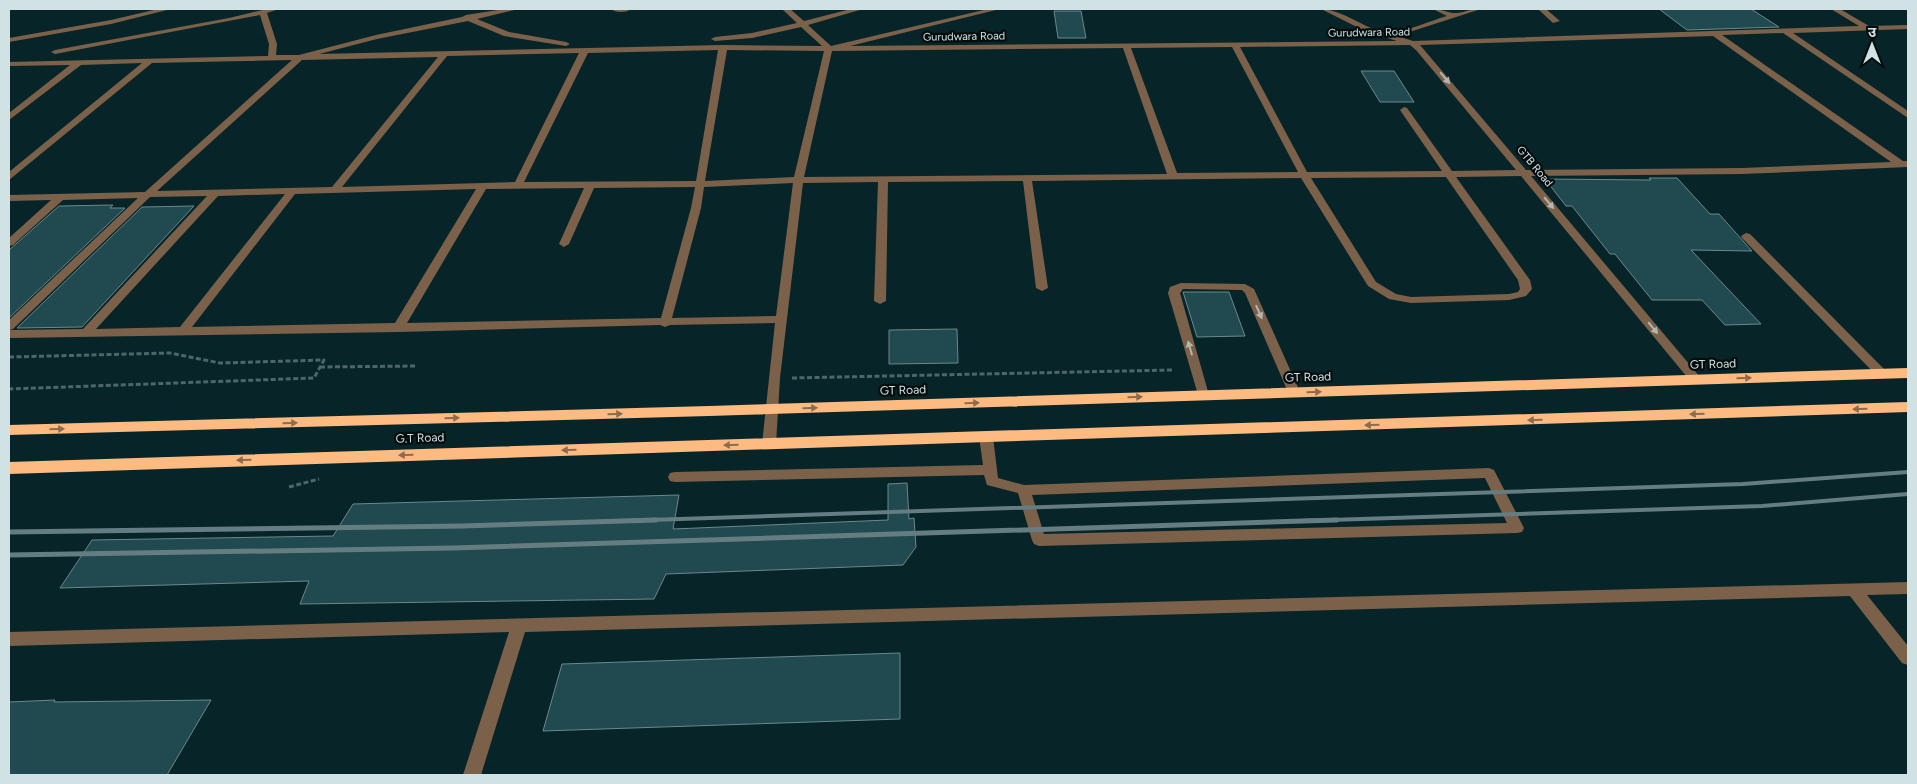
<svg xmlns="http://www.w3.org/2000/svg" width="1917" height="784" viewBox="0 0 1917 784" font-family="Figtree,'Noto Sans Devanagari',sans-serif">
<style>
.building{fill:#204a50;stroke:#6a898d}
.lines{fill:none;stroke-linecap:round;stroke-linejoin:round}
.path{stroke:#4d666a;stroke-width:3;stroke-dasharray:5 2.5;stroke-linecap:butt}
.minor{fill:#7c614a;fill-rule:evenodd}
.highway{fill:#febb81;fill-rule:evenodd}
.rail-far1{stroke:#657d80;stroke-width:4}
.rail{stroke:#657d80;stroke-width:5}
.oneway{fill:#b3b5ae}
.oneway2{fill:#8d6c4d}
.labels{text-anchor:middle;stroke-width:4.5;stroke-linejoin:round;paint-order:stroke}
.far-street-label{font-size:11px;fill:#d1e2e4;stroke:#030c0d}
.street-label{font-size:12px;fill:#d1e2e4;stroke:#030c0d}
</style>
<rect width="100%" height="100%" fill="#072529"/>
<path class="building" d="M1659 9H1751L1779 27 1687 30Z
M1054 11H1081L1086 38H1058Z
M1361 71H1394L1414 102H1380Z
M1649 178H1677L1710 214H1719L1752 251 1691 250 1761 324 1725 325 1702 300H1652L1615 254H1610L1572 206H1566L1545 179 1651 180Z
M113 205 110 208H125L9 318V250L59 206Z
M194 206 82 327 17 328 142 207Z
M1183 292H1229L1245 336 1197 337Z
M957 329 958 363 889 364V330Z
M907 483 909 519 914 518 916 547 903 565 666 574 654 599 300 604 309 581 60 588 92 540 333 536 353 504 679 495 673 529 888 520V484Z
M900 653V719L543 731 562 664Z
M55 700 54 702 211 700 167 775H9V702Z"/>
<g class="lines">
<path class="path" d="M9 357 170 353 220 363 324 360 314 378 9 389
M320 367 417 366
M792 378 1172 370
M289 487 319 479"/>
<path class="minor" d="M158 9H171L111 24 9 42V38L111 20Z
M267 9H279L267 13 277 44 276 55H299L376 35 462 17 466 15 504 9H518L477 19 509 32 566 42 570 44 566 46 504 36 468 21 377 39 319 54 723 45 822 46 801 27 752 38 715 41 711 39 715 37 752 33 797 23 782 9H790L804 21 851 9H863L808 25 831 46 988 9H1000L850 46 1397 41 1363 30 1321 9C1343 9 1372 34 1391 33 1407 31 1430 21 1447 16L1433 9C1441 9 1446 12 1453 13 1460 14 1472 8 1481 9L1397 36 1413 41 1859 26 1831 9H1840L1869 26 1908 25V29L1793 33 1908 111V118L1783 33 1722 35 1903 161H1908V167L1742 174 1531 176 1700 377 1702 380 1696 384 1692 383 1521 176 1456 177 1530 280 1532 289 1526 296 1509 300 1411 303 1389 299 1368 286 1301 178 1032 181 1048 288 1042 291 1036 288 1023 181 888 182 886 301 880 304 874 301 878 182 803 183 780 378 776 444 774 447H764L762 444 775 323 670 325 665 327 660 325 398 332 9 338V330L83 329 207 196 150 197 13 329 9 330V320L138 198 63 200 13 245 9 246V238L51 200 9 201V195L145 192 292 60 152 63 9 180V172L142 63 81 65 9 120V113L70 65 9 66V62L268 56 269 44 260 15 55 54 51 52 55 50 229 18ZM1713 36 1891 162 1742 168 1526 170 1420 45ZM1410 45 1416 50 1516 170 1452 171 1407 108 1404 107 1400 110 1442 171 1307 172 1240 47ZM1232 47 1298 172 1177 173 1131 48ZM1123 48 1167 174 804 177 832 51ZM718 50 696 181 524 182 588 53ZM727 50 824 51 794 177 705 181ZM579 53 515 182 342 187 447 56ZM438 57 332 187 157 191 302 60ZM1446 177 1518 280 1520 289 1518 292 1509 294 1411 297 1396 294 1376 282 1311 178ZM793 183 776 316 672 318 701 208 704 187ZM695 187 691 208 661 318 407 323 486 189 584 188 559 244 564 247 569 244 594 188ZM476 189 395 323 192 327 295 194ZM285 194 180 327 96 329 218 196Z
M611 9H631C627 13 615 13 611 9Z
M1538 9H1546L1560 21 1553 23Z
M1746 233 1750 234 1886 371 1888 374 1886 377H1878L1742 238 1741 236Z
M1181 283 1245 284 1254 289 1300 392 1298 395 1294 396 1288 392 1245 293 1242 290 1183 289 1180 293 1209 395 1207 398H1199L1168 293 1170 287Z
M986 432 993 437 998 478 1024 485 1489 468 1494 470 1524 528 1522 532 1517 533 1039 546 1034 544 1032 540 1018 493 987 485 984 475 675 482 670 481 668 477 670 473 675 472 983 465 979 437ZM1485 478 1507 523 1044 534 1032 495Z
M1908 582V594L1867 595 1908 646V665L1902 663 1850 596 525 632 481 775H463L509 632 9 646V632Z"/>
<path class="highway" d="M1908 368V378L709 416 9 435V425L709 406Z
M1908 402V412L9 474V462Z"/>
<path class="rail-far1" d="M618 521 1743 484 1908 472
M1298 521 1762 506 1908 494"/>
<path class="rail" d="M9 532 462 526 656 520
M9 555 453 548 1337 520"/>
</g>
<defs><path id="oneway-solid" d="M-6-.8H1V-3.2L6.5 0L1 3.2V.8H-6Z" transform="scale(1.25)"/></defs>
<g class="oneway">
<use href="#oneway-solid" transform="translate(1445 78) rotate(50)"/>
<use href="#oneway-solid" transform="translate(1549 203) rotate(50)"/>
<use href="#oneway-solid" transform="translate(1259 312) rotate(66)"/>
<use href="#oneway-solid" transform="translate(1653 328) rotate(50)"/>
<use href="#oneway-solid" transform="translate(1190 348) rotate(-106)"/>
</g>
<g class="oneway2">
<use href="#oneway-solid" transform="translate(1744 378) rotate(-2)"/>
<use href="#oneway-solid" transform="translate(1314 392) rotate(-2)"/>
<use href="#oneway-solid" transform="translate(1135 397) rotate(-2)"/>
<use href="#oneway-solid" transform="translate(972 403) rotate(-2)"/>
<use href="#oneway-solid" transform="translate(810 408) rotate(-1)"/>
<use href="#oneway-solid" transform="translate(1860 409) rotate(178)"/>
<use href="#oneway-solid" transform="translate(615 414) rotate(-2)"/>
<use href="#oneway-solid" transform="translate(1697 414) rotate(178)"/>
<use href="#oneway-solid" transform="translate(452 418) rotate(-2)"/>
<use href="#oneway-solid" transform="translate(1535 420) rotate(178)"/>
<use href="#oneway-solid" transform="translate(290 423) rotate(-2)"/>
<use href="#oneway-solid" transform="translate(1372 425) rotate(178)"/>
<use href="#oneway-solid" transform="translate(57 429) rotate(-2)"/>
<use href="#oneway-solid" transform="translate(731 445) rotate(178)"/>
<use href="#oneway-solid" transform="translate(569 450) rotate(178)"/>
<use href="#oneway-solid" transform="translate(406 455) rotate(178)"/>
<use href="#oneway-solid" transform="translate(244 460) rotate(178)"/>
</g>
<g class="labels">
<g class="far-street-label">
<text transform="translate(1369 32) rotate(-1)" y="4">Gurudwara Road</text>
<text transform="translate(964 36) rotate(-1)" y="4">Gurudwara Road</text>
<text transform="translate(1535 166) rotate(50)" y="4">GTB Road</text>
</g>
<g class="street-label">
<text transform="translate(1713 364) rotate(-2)" y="4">GT Road</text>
<text transform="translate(1308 377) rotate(-2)" y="4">GT Road</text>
<text transform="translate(903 390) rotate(-2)" y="4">GT Road</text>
<text transform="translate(420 438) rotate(-2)" y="4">G.T Road</text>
</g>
</g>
<rect width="1917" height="784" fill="none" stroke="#d1e2e4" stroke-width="20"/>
<g transform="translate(1872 45)" stroke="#030c0d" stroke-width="4" paint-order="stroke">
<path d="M0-4L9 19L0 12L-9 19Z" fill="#d1e2e4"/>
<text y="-8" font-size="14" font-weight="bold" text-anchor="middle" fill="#d1e2e4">उ</text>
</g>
</svg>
